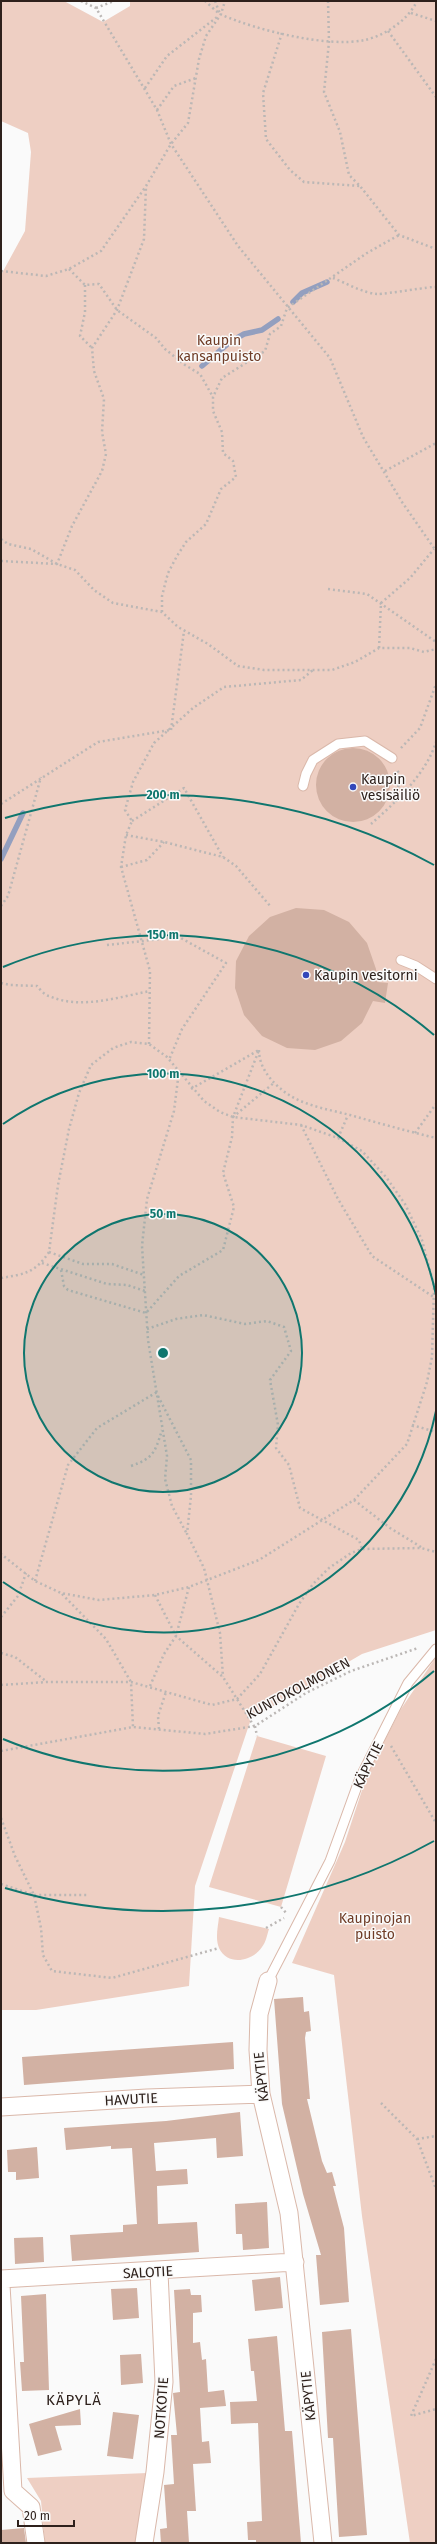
<svg xmlns="http://www.w3.org/2000/svg" width="437" height="2544" viewBox="0 0 437 2544" font-family="'Fira Sans',sans-serif">
<style>
.green{fill:#eecfc3}
.lines{fill:none;stroke-linecap:round;stroke-linejoin:round}
.stream{stroke:#939fbf;stroke-width:5.5}
.building{fill:#d2b1a3}
.service-casing{stroke:#dab8aa;stroke-width:11}
.minor-casing{stroke:#dab8aa;stroke-width:19}
.path{stroke:#bbb7b5;stroke-width:2.5;stroke-dasharray:2 3;stroke-linecap:butt}
.service{stroke:#fff;stroke-width:9}
.minor{stroke:#fff;stroke-width:17}
.ring{fill:none;stroke:#0f766e;stroke-width:2}
.poi-dot{fill:#3348ba;stroke:#fafafa;stroke-width:1.5}
.labels{text-anchor:middle;stroke-width:3;stroke-linejoin:round;paint-order:stroke}
.park-label{font-size:14px;fill:#6f3c26;stroke:#fafafa}
.poi-label{font-size:14px;fill:#2e211c;stroke:#fafafa;text-anchor:start}
.street-label{font-size:14px;fill:#2e211c;stroke:#fafafa}
.neighbourhood-label{font-size:15px;letter-spacing:1px;fill:#2e211c;stroke:#fafafa}
.centre{fill:#0f766e;stroke:#fafafa;stroke-width:2}
.ring-label{font-size:12px;text-anchor:middle;font-weight:bold;fill:#0f766e;stroke:#fafafa;stroke-width:3;stroke-linejoin:round;paint-order:stroke}
</style>
<rect width="100%" height="100%" fill="#fafafa"/>
<path class="green" d="M1 1H64L103 22 130 6V1H436V1630L362 1654 251 1719 195 1886 189 1986 36 2010H1V275L25 231 31 152 28 133 1 121Z
M436 1657V2543H410L362 2216 334 1975 292 1963 345 1842 368 1772 401 1709Z
M257 1736 326 1756 281 1907 209 1887Z
M219 1917 269 1929C267 1935 266 1942 262 1947 253 1961 228 1967 219 1948 215 1938 218 1927 219 1917Z
M147 2473 138 2543H45L41 2501 27 2478Z"/>
<g class="lines">
<path class="stream" d="M293 302 302 293 327 282
M202 366 230 342 244 334 262 330 278 319
M1 859 23 813"/>
</g>
<path class="building" d="M316 785a37 37 0 1 1 74 0a37 37 0 1 1-74 0Z
M296 908 324 910 349 922 367 943 376 969 377 982 388 983 385 1003 373 1001 362 1023 341 1041 315 1050 287 1048 262 1036 244 1015 235 988 236 961 249 936 270 917Z
M303 1997 304 2012 309 2011 311 2031 306 2032 305 2038 310 2099H307L322 2161 327 2173 332 2172 336 2186H333L344 2228 349 2302 320 2305 316 2255H321L303 2194 282 2104 274 1999Z
M233 2042 234 2069 24 2085 22 2057Z
M240 2112 243 2156 217 2158 216 2138 154 2143 156 2171 187 2169 188 2184 157 2186 158 2224 197 2222 199 2252 72 2261 70 2235 123 2232V2225L137 2224 132 2148 111 2149V2146L66 2150 64 2128 166 2121Z
M37 2147 39 2178 16 2180V2172H8L7 2150Z
M267 2202 269 2248 243 2250 242 2234H236L235 2204Z
M43 2237 44 2262 15 2264 14 2238Z
M280 2277 283 2308 255 2311 252 2280Z
M137 2288 139 2318 113 2320 111 2289Z
M190 2289 191 2295H201L202 2312 193 2313V2343L200 2342 202 2360 206 2359 208 2392 224 2390 226 2406 200 2408 202 2442 209 2441 211 2463 193 2464 196 2511H187L189 2543H161L160 2529 167 2528 164 2485 174 2484 171 2435H177L173 2393 180 2392 174 2290Z
M46 2294 49 2390 22 2391 20 2362H24L21 2296Z
M351 2329 367 2535 339 2537 333 2438H328L322 2332Z
M277 2336 285 2431H292L301 2543H256V2540H248L247 2522 262 2521 258 2423 231 2424 230 2402 257 2401 254 2371H251L248 2339Z
M141 2354 143 2383 121 2385 120 2355Z
M80 2409 81 2425 55 2426 62 2450 38 2456 29 2424Z
M113 2412 139 2415 133 2459 107 2456Z
M24 2528 26 2543H1V2530Z"/>
<g class="lines">
<defs>
<path id="service" d="M303 786 306 774 313 760 338 744 365 741 392 758
M401 960 416 966 436 979
M268 1981 330 1861 360 1778 408 1683 436 1649"/>
<path id="minor" d="M268 1981 259 2014 258 2050 261 2094 289 2213 323 2543
M1 2107 147 2098 261 2094
M1 2279 295 2262
M1 2285 13 2491 31 2507 36 2543
M144 2543 155 2472 164 2382 159 2272"/>
</defs>
<use href="#service" class="service-casing"/>
<use href="#minor" class="minor-casing"/>
<path class="path" d="M81 1 96 8 157 110 171 144 238 246 330 358 363 437 402 502 436 551
M205 1C210 5 216 12 222 15 257 30 327 48 365 40 386 35 408 20 417 1
M215 1 220 14
M328 1 329 42 324 92 340 132 349 175 360 186 399 235 436 249
M96 8 114 1
M411 13 436 21
M388 31 436 97
M282 33 263 93 266 139 290 170 304 182 360 186
M145 88 167 56 217 17
M157 110 174 86 196 78
M69 269 85 285 99 284 117 310 156 338 165 349 185 365 200 374 213 397
M1 271 46 276 69 269 101 251 146 186 171 144 188 123 199 59 206 36 221 14 225 1
M333 278C346 283 363 293 377 294 388 294 433 286 436 287
M85 285V312L80 336 92 348
M385 471 436 443
M1 539 8 544 31 549 57 564 75 570 94 590 113 603 162 612 178 627 208 644 238 666 264 670H332L355 662 379 648H410L424 652 436 649
M1 561 57 564 72 526 102 471 106 454 102 432 104 399 94 371 92 348 117 310 144 239 146 186
M328 589 367 594 436 642
M162 612V596L168 573 177 556 186 542 206 524 221 489 236 477 233 461 223 453 222 432 213 411V397L222 378 265 351 270 334 281 326 287 308 367 253 399 235
M379 648 381 603 410 578 434 549
M171 730 184 631
M401 748 420 728 436 684
M396 802 400 775 397 770
M1 804 98 742 170 730
M132 821 184 788 223 857
M371 824C396 802 426 774 436 742
M126 835 164 842 223 857 236 866 271 907
M121 867 147 860 164 842
M1 906 8 896 41 777
M107 945 179 937 226 963 182 1029 169 1060
M1 983 10 985 37 986C40 989 44 995 49 996 80 1010 119 997 150 991
M149 1044 150 971 121 867 126 835 132 821 125 810 133 782 154 743 193 708 224 687 301 680 314 669
M259 1050C259 1066 269 1079 281 1089 299 1105 327 1109 350 1115 378 1123 407 1131 436 1138
M179 1071 174 1111 147 1199 142 1246 148 1340 167 1456 165 1479 172 1506 187 1534
M191 1089 259 1050 233 1117 275 1082
M301 1125 338 1199 372 1256 435 1298
M415 1133 436 1104
M338 1138 348 1115
M49 1252 83 1264H112L144 1275
M42 1263 107 1284 127 1285 145 1291
M61 1270 64 1286 68 1290 146 1313 179 1276 223 1250 234 1207 223 1173 232 1137 233 1117
M1 1278C25 1274 35 1273 49 1252L58 1185 69 1129 79 1093 91 1065 113 1048 131 1042 149 1044 167 1057 204 1101 220 1112 233 1117 301 1125 338 1138 362 1151 386 1177 405 1204 422 1240 434 1286 432 1357 427 1382 407 1444 354 1500 259 1560 189 1587 155 1595 99 1600 61 1593 35 1581 1 1554
M147 1329 176 1319 203 1315 245 1324 267 1321 284 1327 291 1351 270 1380 278 1425 276 1448 289 1465 300 1508 359 1540 362 1549
M158 1396 191 1460V1496L187 1534 204 1568 220 1633 223 1677
M412 1425 436 1432
M131 1466C154 1458 155 1452 162 1430
M354 1500 390 1528 421 1547
M35 1581 68 1465 97 1428 157 1392
M62 1594 106 1639 131 1682 133 1727
M155 1595 176 1636 223 1677 254 1726
M1 1617 18 1596 26 1573
M1 1653 15 1657 47 1682
M1 1685 47 1682H131L212 1705 237 1699 260 1674 299 1604 313 1584 329 1568 351 1553 362 1549 421 1548 436 1552
M150 1686 164 1654 176 1636 189 1587
M255 1726 257 1736
M159 1729 158 1716 166 1692
M391 1746 436 1823
M1 1751 133 1727 205 1734 255 1726 306 1693 351 1671 418 1648
M1 1818 15 1856 34 1895 41 1928 43 1955 52 1971 112 1978 219 1948
M1 1884 34 1895H87
M281 1907 287 1914
M266 1928 284 1918
M381 2103 417 2139 436 2189
M417 2139 436 2136
M436 2359 411 2416 436 2409"/>
<use href="#service" class="service"/>
<use href="#minor" class="minor"/>
</g>
<circle cx="163" cy="1353" r="139" fill="#0f766e" fill-opacity=".12"/>
<g class="ring">
<circle cx="163" cy="1353" r="139"/>
<path d="M436 1411A279 279 0 0 1 3 1582M3 1124A279 279 0 0 1 436 1295"/>
<path d="M434 1671A418 418 0 0 1 3 1739M3 967A418 418 0 0 1 434 1035"/>
<path d="M434 1841A558 558 0 0 1 5 1888M5 818A558 558 0 0 1 434 865"/>
</g>
<g class="poi-dot">
<circle cx="353" cy="787" r="4"/>
<circle cx="306" cy="975" r="4"/>
</g>
<g class="labels">
<g class="park-label">
<text x="219" y="345">Kaupin<tspan x="219" dy="16">kansanpuisto</tspan></text>
<text x="375" y="1923">Kaupinojan<tspan x="375" dy="16">puisto</tspan></text>
</g>
<g class="poi-label">
<text x="361" y="784">Kaupin<tspan x="361" dy="16">vesisäiliö</tspan></text>
<text x="314" y="980">Kaupin vesitorni</text>
</g>
<g class="street-label">
<text transform="translate(298 1688) rotate(-28)" y="5">KUNTOKOLMONEN</text>
<text transform="translate(368 1765) rotate(-64)" y="5">KÄPYTIE</text>
<text transform="translate(261 2077) rotate(-96)" y="5">KÄPYTIE</text>
<text transform="translate(131 2099) rotate(-3)" y="5">HAVUTIE</text>
<text transform="translate(148 2272) rotate(-3)" y="5">SALOTIE</text>
<text transform="translate(308 2396) rotate(-96)" y="5">KÄPYTIE</text>
<text transform="translate(161 2408) rotate(-86)" y="5">NOTKOTIE</text>
</g>
<g class="neighbourhood-label">
<text x="74" y="2405">KÄPYLÄ</text>
</g>
</g>
<circle cx="163" cy="1353" r="6" class="centre"/>
<g class="ring-label">
<text x="163" y="799">200 m</text>
<text x="163" y="939">150 m</text>
<text x="163" y="1078">100 m</text>
<text x="163" y="1218">50 m</text>
</g>
<rect width="437" height="2544" fill="none" stroke="#2e211c" stroke-width="4"/>
<path d="M18 2520v6h56v-6" fill="none" stroke="#2e211c" stroke-width="2"/>
<text x="24" y="2520" font-size="12" fill="#2e211c" stroke="#fafafa" stroke-width="3" paint-order="stroke">20 m</text>
</svg>
